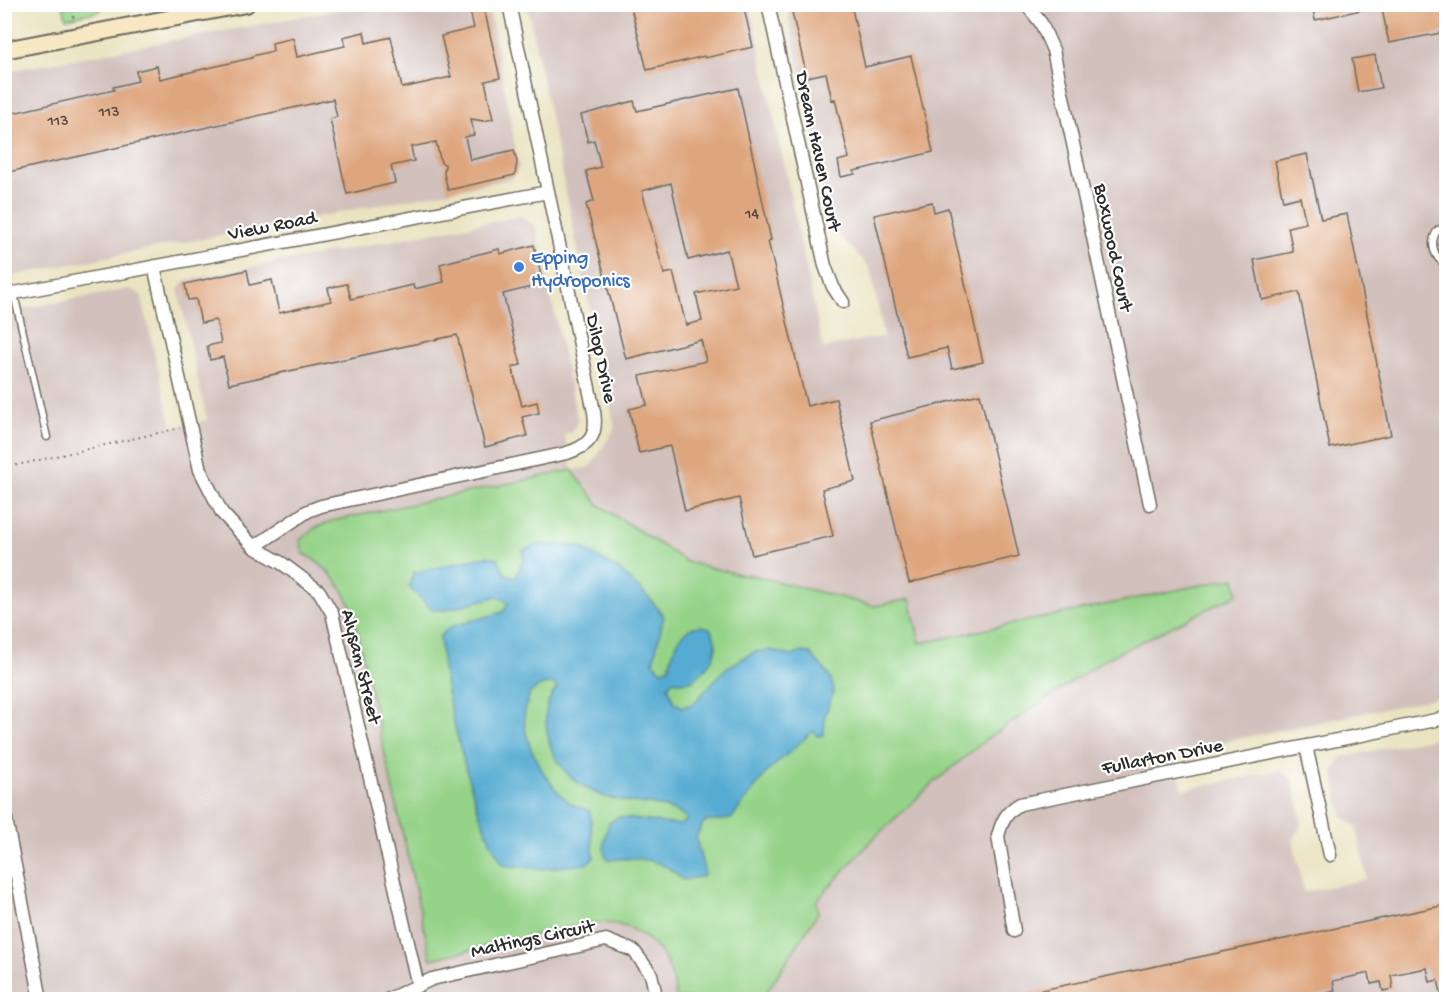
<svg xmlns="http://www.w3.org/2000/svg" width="1451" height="1004" viewBox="0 0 1451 1004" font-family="'Gochi Hand',sans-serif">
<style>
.industrial{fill:#d1c0bc;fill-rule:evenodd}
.green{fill:#95d388;stroke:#607f5a;stroke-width:1.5}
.water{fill:#54abd1;stroke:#406b7e;stroke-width:1.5}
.building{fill:#dea67e;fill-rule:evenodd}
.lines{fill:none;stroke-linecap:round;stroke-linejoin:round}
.lane-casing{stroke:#6e6b60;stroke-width:9}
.street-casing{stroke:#6e6b60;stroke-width:15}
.secondary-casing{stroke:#6e6b60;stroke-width:20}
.path{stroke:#6e6b60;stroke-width:2;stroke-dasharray:1.5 4.5;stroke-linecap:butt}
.lane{stroke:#fff;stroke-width:6}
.street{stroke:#fff;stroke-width:12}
.secondary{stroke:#f7e8c3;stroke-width:16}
.shop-dot{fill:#3f7fe0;stroke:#fff;stroke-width:2}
.labels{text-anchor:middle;stroke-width:4.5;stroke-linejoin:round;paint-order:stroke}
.number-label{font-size:16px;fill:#584a40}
.street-label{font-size:20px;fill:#2b2b2b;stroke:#fff}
.shop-label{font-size:20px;fill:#366cbe;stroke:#fff;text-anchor:start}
</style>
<rect width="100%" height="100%" fill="#fff"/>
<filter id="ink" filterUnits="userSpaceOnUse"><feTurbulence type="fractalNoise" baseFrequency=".0167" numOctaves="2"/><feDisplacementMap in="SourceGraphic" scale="12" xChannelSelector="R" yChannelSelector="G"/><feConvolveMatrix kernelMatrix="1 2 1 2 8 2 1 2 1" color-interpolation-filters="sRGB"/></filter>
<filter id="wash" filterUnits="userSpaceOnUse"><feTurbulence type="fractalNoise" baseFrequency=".008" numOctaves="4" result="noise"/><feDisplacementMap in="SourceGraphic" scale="24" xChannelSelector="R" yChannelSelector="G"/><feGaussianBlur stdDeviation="1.35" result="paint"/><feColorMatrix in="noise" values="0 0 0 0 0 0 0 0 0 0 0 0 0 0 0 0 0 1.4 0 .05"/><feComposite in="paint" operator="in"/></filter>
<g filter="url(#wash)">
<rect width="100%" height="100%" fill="#eae3c1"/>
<path class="industrial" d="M363 5H489L519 167 512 179 5 277 4 72Z
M527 5H750L823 348 884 336 870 268 833 229 786 5H1446V696L1174 752 1183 790 1280 770 1293 780 1302 824 1293 840 1304 892 1367 879 1356 826 1342 816 1333 772 1342 757 1446 736V999L5 1000V312L130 289 141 295 172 428 207 420 178 290 185 280 521 216 536 226 578 422 570 433 564 434 572 470 590 467 615 428ZM1234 578 1237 594 1106 659 987 739 931 785 875 837 816 900 1085 609Z"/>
<path class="green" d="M63 5H100L101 11 66 18Z
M572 470 599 505 687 562 747 576V574L875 606 910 599 920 643 1235 578 1238 594 1106 659 987 739 931 785 875 837 816 901 818 913 762 999H676C672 948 636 916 583 924L431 959 352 609C342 584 327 566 303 553L300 540 315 528 332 521Z"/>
<path class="water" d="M538 544 579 546 621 571 650 599 664 616 653 662 661 670 669 668C673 647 683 619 710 628 713 634 716 639 716 646 716 659 697 683 683 682 679 682 677 681 673 680L668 686 674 702 682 707 693 704 726 668 754 652 771 650 792 656 801 652 810 653 825 670 831 679 834 690 825 716 824 735 817 736 813 731 767 772 731 819 704 822 696 837 704 870V876L682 880C665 859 636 856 610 860L606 858C602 846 605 835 609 823L618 817 680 825 686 821V817C666 804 642 804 619 800 584 794 555 771 548 736 544 717 544 703 557 688L554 684 542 685 530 693C528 699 526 705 525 711 520 739 547 785 569 802 575 807 584 808 590 811L594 858 586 864 541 869 503 865C484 834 474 798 464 762 453 721 442 679 440 636L450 627 503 612 508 602 497 596 446 610H433L409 587 413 573 487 556 498 558 505 574 515 577 523 561V550Z"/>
<g id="blocks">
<path class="building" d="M483 4 500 78 485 81 493 119 483 121 471 119 474 135 465 137 470 160 514 150 517 162 515 175 448 190 444 174 445 164 441 163 436 142 411 147 414 161 391 166 395 183 347 194 330 119 337 117 333 99 4 173V115L114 90 113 87 138 81 136 71 157 66 160 79 252 58V56L273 51 272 43 293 38 297 57 345 46 343 37 364 32 366 43 391 37 402 88 451 77 441 36 474 28 469 7Z
M630 4H743L753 47 705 58 704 56 647 70Z
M790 4H851L865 67 911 56 933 152 854 171 855 174 841 177 838 161 849 158 835 99 832 100 826 73 807 77Z
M1312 4H1366V9L1315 20Z
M1381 4H1446V32L1389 43Z
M1375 55 1381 88 1358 92 1352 59Z
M738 88 771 240 768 241 807 406 836 399 855 481 822 489 833 536 752 555 739 498 685 511 670 446 639 453 629 409 647 405 640 376 706 361 701 340 626 359 586 204 594 201 586 171 601 167 594 140 588 142 581 115 634 101 637 111ZM671 183 688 260 727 250 736 285 696 294 702 321 686 325 673 272 664 274 642 191Z
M1307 154 1321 219 1347 214 1391 435 1330 448 1299 292 1262 300 1254 260 1293 252 1288 227 1306 223 1300 197 1283 201 1275 161Z
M932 202 934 212 948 208 983 362 952 369 947 348 907 357 874 215Z
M534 245 543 284 503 294 521 365 512 367 522 406 537 402 539 413 522 417 527 436 485 447 457 335 229 384 223 357 210 360 207 346 221 343 216 320 201 323 196 299 188 300 185 284 247 270 250 285 272 280 279 313 331 301 328 288 347 284 351 299 413 285 414 289 444 282 440 264 499 249 500 254Z
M980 394 1019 556 909 583 870 421Z
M1446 905V997H1442L1438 980 1430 982 1427 968 1391 975 1393 989 1383 991 1381 982 1371 984 1369 973 1333 981 1335 991 1304 999H1018V995Z"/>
</g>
</g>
<g filter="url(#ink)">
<use href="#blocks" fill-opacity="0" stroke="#6e6b60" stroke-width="1.5"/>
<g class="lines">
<defs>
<path id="lane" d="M1446 227 1438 230C1429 241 1433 258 1446 264
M14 294 47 437"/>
<path id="street" d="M768 4 825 266 833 287 843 302
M1026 4 1041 23 1053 50 1150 504
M154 266 200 470 222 513 254 547 283 564 319 591 332 613 418 986
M4 295 548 192
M254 547 308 511 321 506 567 453C589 446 598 436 594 412L509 4
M1306 746 1330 855
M4 809 41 1000
M1014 931 998 836C1002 821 1006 812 1020 804L1446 718
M387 1000 432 979 606 940 634 951 651 974 657 1000"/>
<path id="secondary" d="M4 50 246 4"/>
</defs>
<use href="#lane" class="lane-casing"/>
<use href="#street" class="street-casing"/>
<use href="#secondary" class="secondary-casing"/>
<path class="path" d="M72 4 74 22
M4 468 180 428"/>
<use href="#lane" class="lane"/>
<use href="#street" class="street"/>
<use href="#secondary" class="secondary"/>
</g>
</g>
<circle class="shop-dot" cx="519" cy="267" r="6"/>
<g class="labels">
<g class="number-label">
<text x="109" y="116">113</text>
<text x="58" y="125">113</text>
<text x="752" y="218">14</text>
</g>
<g class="street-label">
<text transform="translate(820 151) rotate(78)" y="7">Dream Haven Court</text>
<text transform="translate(272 224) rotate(-11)" y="7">View Road</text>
<text transform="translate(1115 247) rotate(78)" y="7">Boxwood Court</text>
<text transform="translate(603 358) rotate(78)" y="7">Dilop Drive</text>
<text transform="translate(363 666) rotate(76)" y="7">Alysam Street</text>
<text transform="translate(1162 755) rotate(-11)" y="7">Fullarton Drive</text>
<text transform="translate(532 937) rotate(-12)" y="7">Maltings Circuit</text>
</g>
<g class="shop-label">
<text x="531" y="263">Epping<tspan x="531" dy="23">Hydroponics</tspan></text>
</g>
</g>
<rect width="1451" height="1004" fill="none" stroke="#fff" stroke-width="24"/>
</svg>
